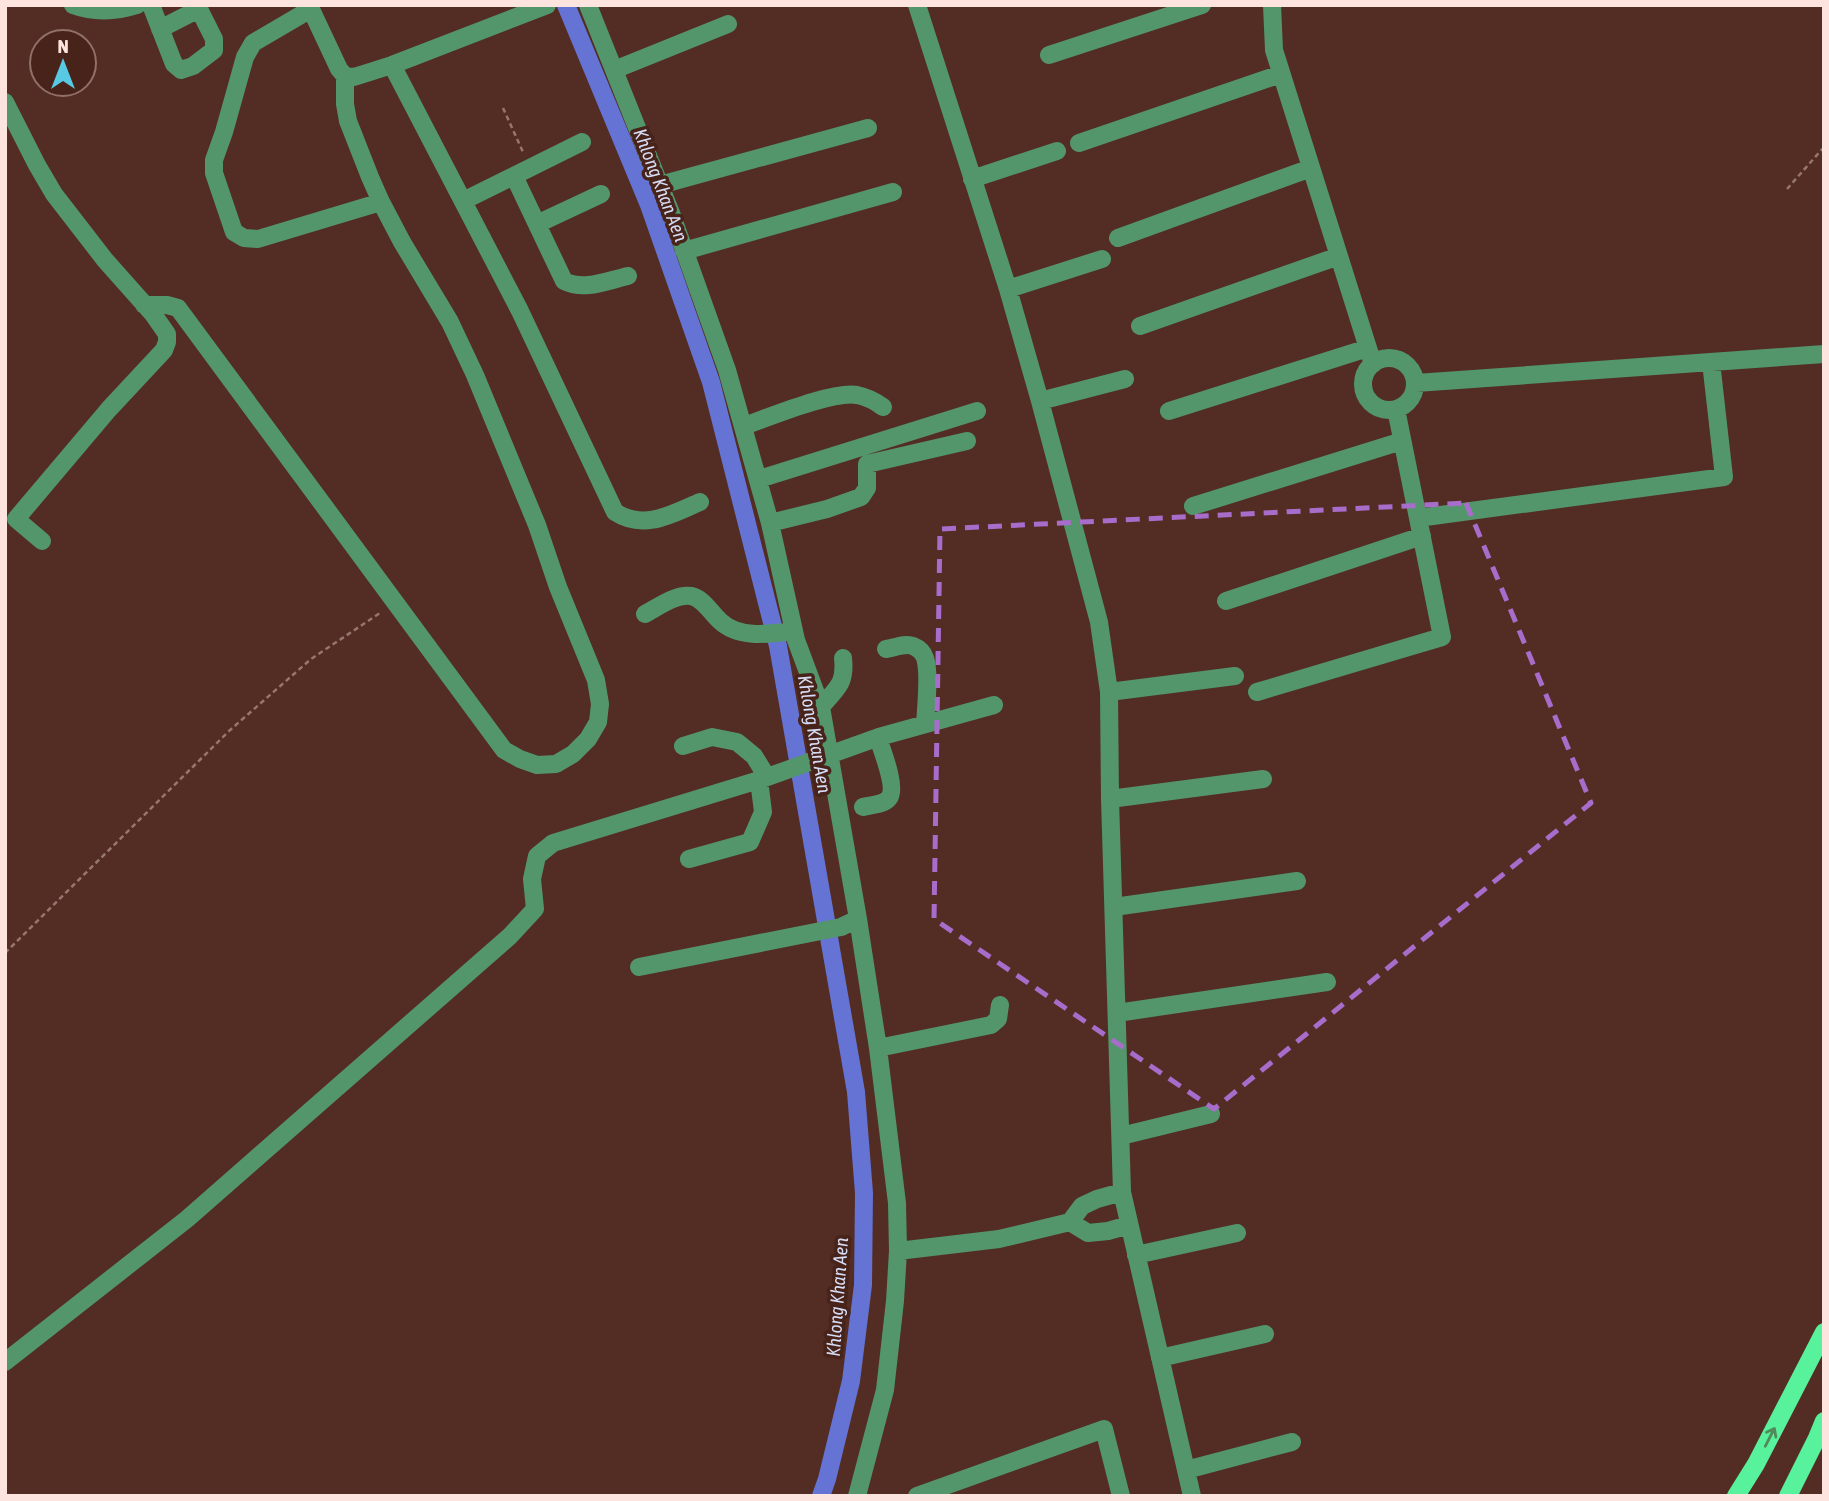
<svg xmlns="http://www.w3.org/2000/svg" width="1829" height="1501" viewBox="0 0 1829 1501" font-family="'Asap Condensed',sans-serif">
<style>
.lines{fill:none;stroke-linecap:round;stroke-linejoin:round}
.canal{stroke:#6573d5;stroke-width:18}
.path{stroke:#96766d;stroke-width:2.5;stroke-dasharray:5 3.5;stroke-linecap:butt}
.minor{stroke:#53966c;stroke-width:18}
.major{stroke:#59f29c;stroke-width:18}
.oneway{stroke:#508a5b}
.marked{fill:none;stroke:#a86cca;stroke-width:5;stroke-dasharray:14 9;stroke-linejoin:round}
.labels{text-anchor:middle;stroke-width:7;stroke-linejoin:round;paint-order:stroke}
.water-label{font-size:19px;font-style:italic;fill:#d6dcf5;stroke:#47231a}
</style>
<rect width="100%" height="100%" fill="#532d23"/>
<g class="lines">
<path class="canal" d="M566 5 649 205 711 382 778 646 856 1092 864 1193 863 1285 851 1381 827 1479 821 1496"/>
<path class="path" d="M503 108 523 152
M1787 189 1824 147
M5 953 229 731 311 659 380 613"/>
<path class="minor" d="M73 5C95 13 115 12 137 5
M151 5 174 64 181 70 193 66 214 50V39L197 5
M309 5 339 69 345 76 354 77 392 65 547 5
M588 5 671 213 727 370 770 523 796 640 821 707 858 919 878 1048 897 1203 898 1251 895 1301 885 1390 857 1496
M917 5 1008 289 1040 401 1099 622 1109 692 1110 799 1122 1192 1192 1496
M1272 5 1274 50 1373 364
M311 9 253 43 245 57 224 132 214 160V173L234 232 244 238 258 239 381 202
M160 29 199 9
M1049 55 1202 5
M392 65 520 311 615 512C644 531 672 514 700 502
M614 70 728 24
M5 102 37 165 54 194 105 260 153 314 167 334V342L164 350 109 409 16 519 42 541
M1079 143 1281 74
M514 176 564 281C584 291 606 281 628 276
M972 179 1057 151
M660 185 868 128
M463 201 582 142
M537 224 601 194
M1118 238 1311 168
M684 251 893 192
M1008 289 1102 259
M144 305H167L178 308 504 750 520 759 537 765 556 764 573 754 588 739 598 722 600 704 596 680 558 587 537 525 475 375 450 322 402 242 381 202 370 177 348 121 345 104V76
M1140 326 1339 256
M1363 384a26 26 0 1 1 52 0a26 26 0 1 1-52 0Z
M1416 383 1824 354
M1040 401 1125 379
M1169 411 1368 348
M744 426C770 417 832 391 857 395 867 397 875 401 883 407
M759 479 977 411
M1193 506 1402 441
M1418 518 1724 477 1711 362
M770 523 827 509 861 497 867 488V464L967 441
M1226 601 1422 536
M645 614C658 607 675 594 691 596 703 598 711 613 720 621 739 639 769 634 794 631
M886 649C894 648 905 643 913 646 918 648 923 652 925 658 930 673 926 707 925 724
M1109 692 1235 676
M1257 692 1442 637 1396 409
M821 707C836 688 846 685 843 658
M683 746 712 737 737 742 754 756 767 777
M1110 799 1263 779
M863 807C870 805 884 805 889 798 897 788 882 750 878 738
M689 859 750 842 763 812 759 780
M1114 907 1297 881
M639 967 841 927 858 919
M1117 1013 1327 982
M878 1048 991 1025 998 1019 1000 1005
M1121 1136 1211 1114
M1070 1222 1088 1233 1108 1231 1129 1225
M898 1251 999 1239 1070 1222 1082 1206 1097 1199 1122 1192
M1136 1255 1237 1233
M1160 1358 1265 1334
M5 1362 187 1219 510 936 535 909 532 879 537 856 553 843 759 780 879 737 994 705
M1186 1470 1292 1442
M917 1496 1104 1429 1121 1496"/>
<path class="major" d="M1736 1496 1756 1464 1824 1332
M1788 1496 1817 1438 1824 1421"/>
</g>
<defs><path id="oneway-shaft" d="M-6 0H5M1.5-3L5.5 0L1.5 3" fill="none" stroke-width="1.6" stroke-linecap="round" stroke-linejoin="round" transform="scale(1.75)"/></defs>
<use class="oneway" href="#oneway-shaft" transform="translate(1770 1437) rotate(-63)"/>
<path class="marked" d="M1466 503 1591 803 1214 1109 934 919 940 529Z"/>
<g class="labels">
<g class="water-label">
<text transform="translate(661 185) rotate(69)" y="7">Khlong Khan Aen</text>
<text transform="translate(815 734) rotate(80)" y="7">Khlong Khan Aen</text>
<text transform="translate(837 1297) rotate(-86)" y="7">Khlong Khan Aen</text>
</g>
</g>
<rect width="1829" height="1501" fill="none" stroke="#fde4de" stroke-width="14"/>
<g transform="translate(63 63)"><circle r="33" fill="#47231a" stroke="#907068" stroke-width="2"/>
<path d="M0-5L12 26L0 18L-12 26Z" fill="#57c9e2"/>
<text y="-10" font-size="19" font-weight="bold" text-anchor="middle" fill="#fde4de">N</text>
</g>
</svg>
